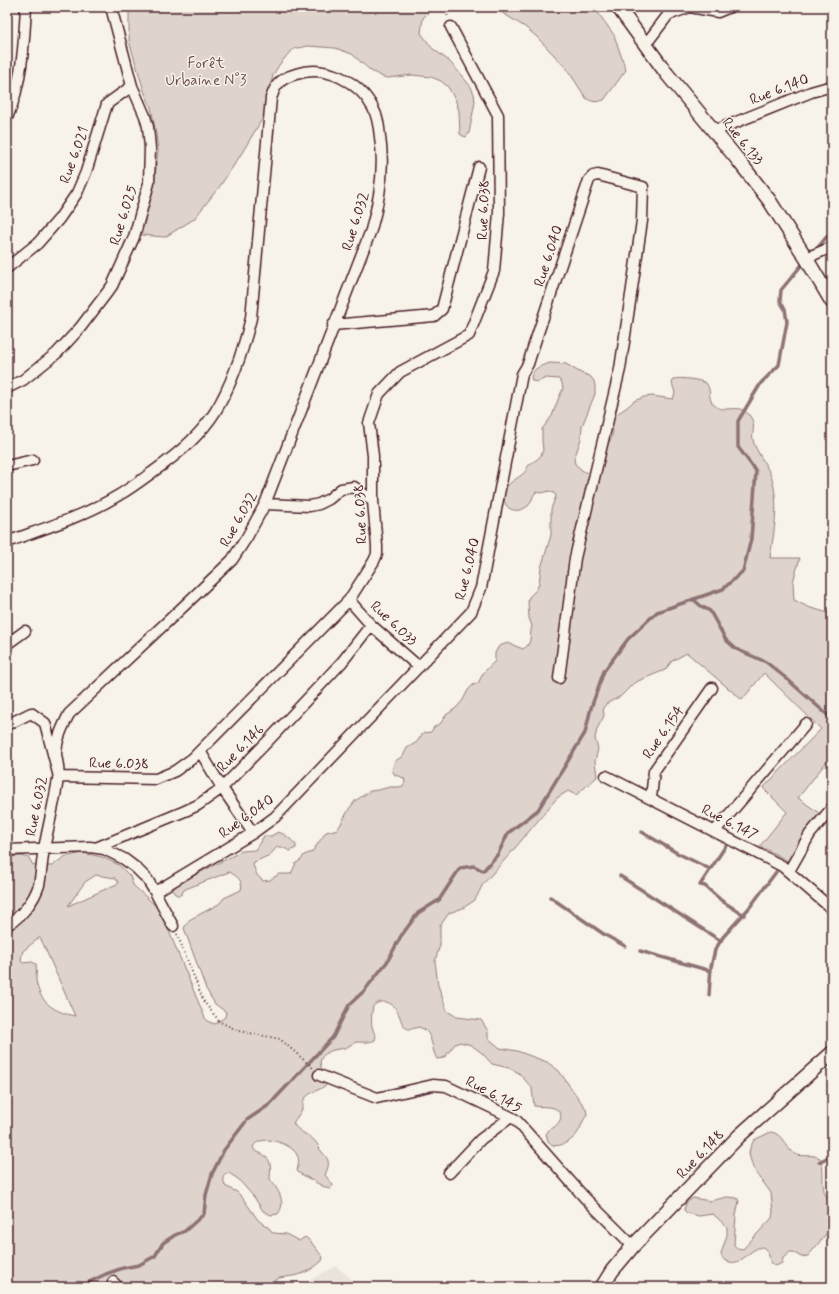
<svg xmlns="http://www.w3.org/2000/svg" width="839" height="1294" viewBox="0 0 839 1294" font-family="Mynerve,sans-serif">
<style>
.built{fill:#eae3da}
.green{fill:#ded4cc;stroke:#947a7c;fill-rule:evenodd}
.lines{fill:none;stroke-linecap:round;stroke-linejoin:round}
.stream{stroke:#8e7275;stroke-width:3.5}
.minor-casing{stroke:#4a1f2b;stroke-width:13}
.tertiary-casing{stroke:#4a1f2b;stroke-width:16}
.path{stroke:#4a1f2b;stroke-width:2;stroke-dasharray:1 3;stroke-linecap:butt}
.minor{stroke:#f7f3e8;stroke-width:10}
.tertiary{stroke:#f7f3e8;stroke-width:13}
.labels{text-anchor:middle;stroke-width:3;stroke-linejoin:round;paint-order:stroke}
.park-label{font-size:15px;fill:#6f4c53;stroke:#f7f3e8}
.street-label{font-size:15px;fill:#4a1f2b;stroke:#f7f3e8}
</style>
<rect width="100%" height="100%" fill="#f7f3e8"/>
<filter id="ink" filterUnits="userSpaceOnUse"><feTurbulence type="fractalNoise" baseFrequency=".025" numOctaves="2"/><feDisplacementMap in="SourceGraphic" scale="8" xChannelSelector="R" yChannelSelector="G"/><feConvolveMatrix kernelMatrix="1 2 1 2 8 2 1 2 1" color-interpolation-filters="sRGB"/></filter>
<g filter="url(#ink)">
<path class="built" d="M336 1266 361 1287H297Z"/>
<path class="green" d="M129 7H434L423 18 421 33 432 48 449 61 457 70 471 87 474 94 475 102 469 133 466 137 463 136 460 134 459 111 455 99 448 87 441 81 431 77 412 75 388 78 383 77 371 71 352 54 335 48 308 46 294 49 289 53 279 65 273 75 264 116 240 156 220 186 194 219 165 237 141 235 154 186 158 150 156 134 151 107 144 91 129 41Z
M493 7H594L614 35 626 70 604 100C597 102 593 103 586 98L567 69 537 37 525 27Z
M550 363 566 364 581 373 590 376 594 381 595 386V394L582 426 581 439 574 459 575 464 583 471 588 473 594 472 602 447C619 438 609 428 615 415L626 408 634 401 644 397 652 396 673 399 675 393 672 383 674 379C681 377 700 380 706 383 712 390 707 399 714 405 725 415 739 401 750 416 757 427 751 431 753 440 755 450 767 465 771 476 780 503 774 531 770 558H800L793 582 794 600 808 607 828 613 832 635V757L831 756 798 798 819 813 788 861 760 846 787 812 763 788 821 729 764 673 742 700 687 653 672 661 665 670 638 681 631 686 621 696 606 704 603 708 604 716 597 729 595 738 598 749 595 761 597 777 576 795 568 791 557 798 510 854 483 884 475 900 463 908 449 913 440 926V945L435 961 438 985 447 1011 457 1017 481 1020 488 1031V1038L500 1048 517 1051 547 1062 559 1071 586 1109 587 1115C582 1121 582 1126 578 1132 575 1139 560 1148 553 1145 552 1145 549 1142 548 1141L546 1134 549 1130C559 1126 567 1114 554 1108 548 1106 540 1107 534 1106L532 1088 519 1073 509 1068 492 1064 482 1053 471 1045 460 1042 455 1044 444 1058 437 1059C430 1048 434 1030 418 1027 401 1034 403 1021 397 1011 392 1001 381 999 373 1006 371 1017 370 1027 376 1036L375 1040C369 1043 364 1042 357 1042 352 1043 350 1046 345 1048 341 1049 337 1049 333 1050 312 1058 322 1068 328 1083 322 1090 312 1091 306 1097 302 1101 304 1105 302 1109 300 1114 296 1118 293 1123 298 1132 308 1134 315 1141 318 1144 319 1149 322 1152 330 1161 330 1163 325 1175L333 1185 332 1187 330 1189 326 1188 299 1173 297 1171C298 1165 300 1160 297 1155 292 1143 259 1133 253 1147L255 1151C272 1157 271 1163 270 1179 278 1190 287 1202 278 1214L271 1215 263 1211 254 1197 238 1179 229 1173 225 1174 223 1177 225 1186 237 1192 242 1197 258 1220 269 1228 273 1233 286 1234 299 1241 305 1237C311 1240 317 1251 323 1257L322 1261C305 1275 300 1275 279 1278L276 1280 274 1287H7V857L21 856 29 858 33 865 52 866 64 857 83 853 102 857 119 865 130 876 133 885 158 908 166 924 205 1018 209 1022 215 1024 225 1017 226 1012 215 1004 206 989 184 928 189 920 219 904 224 898 241 890C244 881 236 875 229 872L188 888 184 890 181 895H177L174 893 173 890 175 887 183 881 242 851 255 850 264 836H271L278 832C285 834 291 839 296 845V848L290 851 282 847H277L270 855 254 862 253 865 257 875 263 881 270 880 279 874H291L296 863 301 860 304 855 312 852 326 832 338 829 349 809 355 801 370 791 378 790 390 787H399L403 786 405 782 404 778 395 775 392 770 395 761 403 756 407 748 417 742 423 733 431 732 434 727 441 723 446 715 456 708 463 700 468 690 473 685 478 683 484 672 495 661V653L499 646 508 643 523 649C533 644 529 635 532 626L529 618 528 602 529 597 537 589 539 583 541 568 551 535V509L556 496 554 493 549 491 542 493 536 492C532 496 532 502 528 506 519 513 506 512 504 499 502 484 515 481 524 473 526 471 527 468 529 465 536 459 540 460 543 450L542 441V429L552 416 559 397 563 389 562 383 559 379 546 378 538 382 532 381 531 378C533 367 541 366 550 363ZM96 875 115 878 119 883 68 906 85 882ZM40 937 75 1016C54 1012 39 1002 36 980 36 974 37 970 36 964L32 962 23 963 21 961 22 954 23 951Z
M771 1132C784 1134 784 1148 795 1154 803 1158 810 1153 820 1158 827 1171 817 1193 832 1202V1230L827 1233 808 1256 801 1257 793 1252H790L783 1258 782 1263 776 1266 771 1264 768 1252 763 1247C762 1247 757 1248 756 1249 747 1253 739 1267 727 1261 723 1260 722 1258 721 1254L727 1235V1227L713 1214 699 1216 687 1213 684 1210 686 1203 693 1198 710 1201 727 1197 737 1198 739 1201 736 1215 734 1245 737 1248 743 1249 772 1218 773 1212 771 1193 753 1168 749 1154 750 1148 754 1140Z"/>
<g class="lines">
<path class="stream" d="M815 251 832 230
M693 599 701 606 710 611 726 640 736 649 766 662 787 679 832 719
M642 832 677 853 710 869
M727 844 700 885 705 886 722 901 744 915
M620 876 721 941
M550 897 605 935 625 946
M640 951 711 971
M709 995 711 967 715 950 723 937 750 907 776 872
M819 1162 832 1155
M85 1287 89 1282 106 1274 123 1268 139 1265 155 1256 163 1243 175 1235 185 1231 204 1214 206 1195 212 1174 224 1150 247 1120 269 1105 333 1037 349 1005 364 991 387 962 401 936 418 913 439 900 460 868 474 866 483 871 498 854 508 833 538 810 585 733 591 708 604 671 628 639 657 612 723 589 743 571 751 539 756 471 738 447V421L761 383 779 365 787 322 785 309 780 301 781 290 805 261"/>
<defs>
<path id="minor" d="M647 45 649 40 668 15 690 7 718 12 730 7
M7 118C22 84 24 44 26 7
M714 131 811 92 832 86
M806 258 832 247
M7 268 38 243 59 219 77 193 86 172 107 104 132 86
M333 325 434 316 442 309 479 167
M7 388 23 380 57 353 80 328 112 286 134 237 149 183 150 148 148 127 145 116 132 86 111 7
M7 466 33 460
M265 504 310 506 319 504 329 499 341 489 354 487 373 501
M7 542C45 528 85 516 119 495 131 488 143 479 154 471 177 455 200 436 215 412 233 383 243 351 251 318L271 98C273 94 274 88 278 84 282 79 289 76 296 74 325 64 359 81 373 108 378 117 379 127 380 137 385 169 380 199 371 230L265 504 247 537 232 560 186 604 69 714C63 726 56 740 56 754 57 762 60 771 58 779 55 799 50 819 46 839 42 854 42 870 39 885 34 901 21 917 7 925
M349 600 371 625 419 667
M7 644 25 631
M7 725 31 713 45 723 59 777 156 779 175 771 193 758 349 600 374 561 377 554V546L373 501V456L369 423 379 394 400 372 469 335 494 271 499 213 498 115 451 27
M200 751 222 788 253 833
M606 776 782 866 832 909
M651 798 654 771 712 688
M715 831 806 724
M98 847 185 811 198 805 222 788 267 742 342 662 371 625
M7 850 90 847 104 849 124 859 136 868 147 879 155 892 173 926
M789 871 810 834 832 808
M155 892 253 833 275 817 471 612 481 588 522 374 528 364 533 348 589 180 593 176 598 175 643 187 642 221 620 369 575 558 559 678
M319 1075 377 1098 433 1085 446 1086 511 1117 516 1120 584 1197 633 1246
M449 1173 481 1139 511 1117
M113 1282 118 1287"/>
<path id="tertiary" d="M618 7 667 74 738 160 769 200 806 258 832 302
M602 1287 612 1271 633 1246 739 1136 832 1053"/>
</defs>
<use href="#minor" class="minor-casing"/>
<use href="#tertiary" class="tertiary-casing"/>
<path class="path" d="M445 7 448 17
M177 934 204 1002 220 1022 239 1031 280 1039 313 1068"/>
<use href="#minor" class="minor"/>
<use href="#tertiary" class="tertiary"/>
</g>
</g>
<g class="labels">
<g class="park-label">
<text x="206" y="68">Forêt<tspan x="206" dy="17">Urbaine N°3</tspan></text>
</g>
<g class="street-label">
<text transform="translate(779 89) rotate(-21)" y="5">Rue 6.140</text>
<text transform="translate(743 141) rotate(51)" y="5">Rue 6.133</text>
<text transform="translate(74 155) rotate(-70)" y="5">Rue 6.021</text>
<text transform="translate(483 210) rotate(-88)" y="5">Rue 6.038</text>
<text transform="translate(123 215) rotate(-73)" y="5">Rue 6.025</text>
<text transform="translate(355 221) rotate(-73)" y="5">Rue 6.032</text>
<text transform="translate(548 256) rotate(-72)" y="5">Rue 6.040</text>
<text transform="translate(360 514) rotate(-93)" y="5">Rue 6.038</text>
<text transform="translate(238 519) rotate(-61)" y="5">Rue 6.032</text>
<text transform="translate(467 569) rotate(-76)" y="5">Rue 6.040</text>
<text transform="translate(394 623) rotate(43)" y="5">Rue 6.033</text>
<text transform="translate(663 732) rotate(-55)" y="5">Rue 6.154</text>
<text transform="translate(240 748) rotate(-46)" y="5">Rue 6.146</text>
<text transform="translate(119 763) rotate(1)" y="5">Rue 6.038</text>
<text transform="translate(36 806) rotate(-79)" y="5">Rue 6.032</text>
<text transform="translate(246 816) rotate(-36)" y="5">Rue 6.040</text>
<text transform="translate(730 822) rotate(27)" y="5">Rue 6.147</text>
<text transform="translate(494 1094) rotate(28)" y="5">Rue 6.145</text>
<text transform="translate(700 1154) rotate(-46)" y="5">Rue 6.148</text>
</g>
</g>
<rect width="839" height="1294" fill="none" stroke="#f7f3e8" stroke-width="24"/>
<rect x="12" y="12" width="815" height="1270" fill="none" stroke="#4a1f2b" stroke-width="1.5" filter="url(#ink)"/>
</svg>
